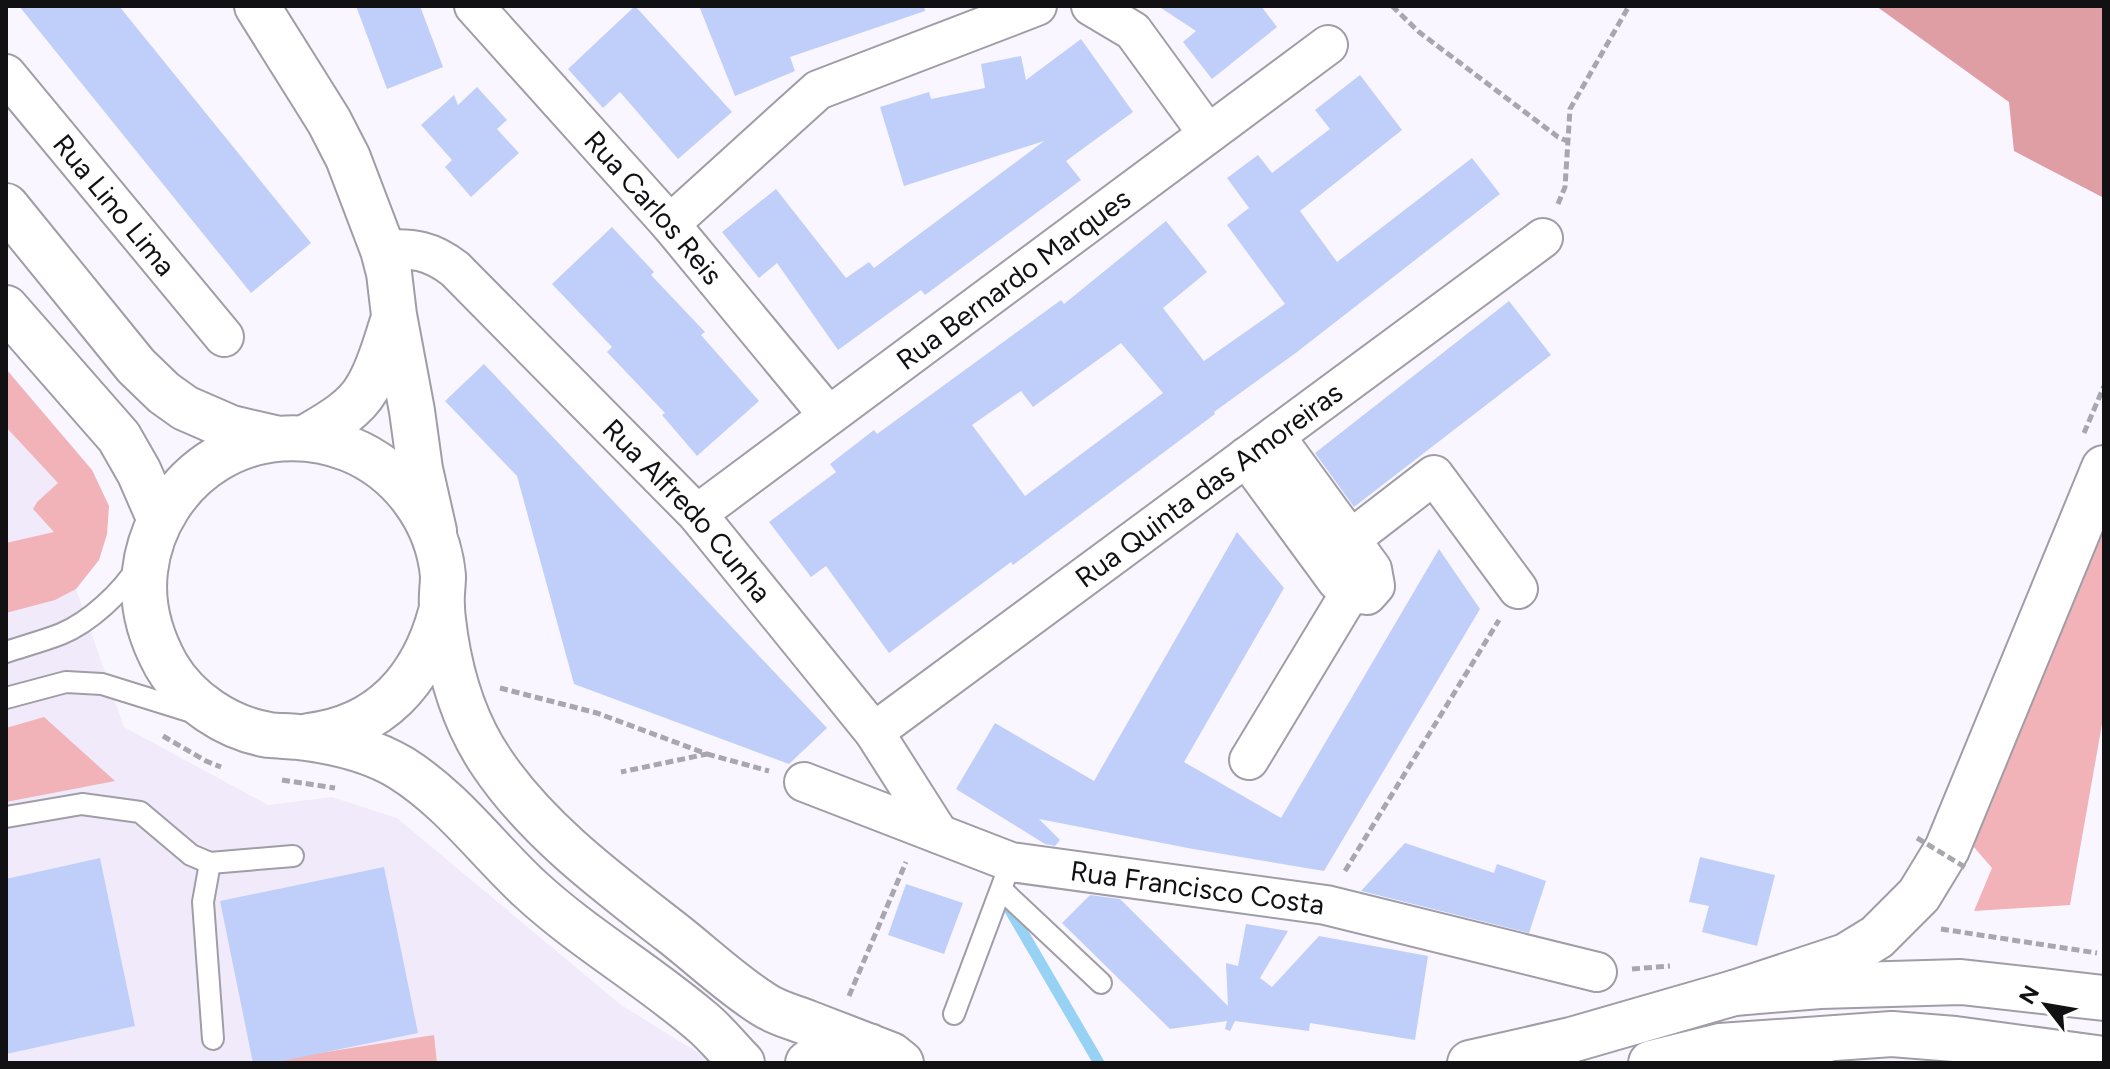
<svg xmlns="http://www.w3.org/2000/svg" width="2110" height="1069" viewBox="0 0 2110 1069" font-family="Figtree,sans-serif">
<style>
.built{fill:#f0eafa}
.green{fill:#f1b3b8}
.forest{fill:#de9ea3}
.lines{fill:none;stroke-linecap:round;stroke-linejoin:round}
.stream{stroke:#97d1f4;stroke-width:11}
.building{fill:#c0cffa;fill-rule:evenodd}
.lane-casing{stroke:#a09da6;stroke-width:24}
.street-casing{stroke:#a09da6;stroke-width:42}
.secondary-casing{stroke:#a09da6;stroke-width:48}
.primary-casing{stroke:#a09da6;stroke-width:48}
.highway-casing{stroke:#a09da6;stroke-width:48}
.path{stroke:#a9a7ae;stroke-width:5;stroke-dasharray:8 4;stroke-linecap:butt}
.lane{stroke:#fff;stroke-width:20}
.street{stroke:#fff;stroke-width:38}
.secondary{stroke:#fff;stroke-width:44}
.primary{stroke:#fff;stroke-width:44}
.highway{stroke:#fff;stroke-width:44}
.path-bridge{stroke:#a9a7ae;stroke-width:5;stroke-dasharray:8 4;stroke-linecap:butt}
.labels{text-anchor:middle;stroke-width:7;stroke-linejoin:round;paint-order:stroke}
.street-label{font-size:28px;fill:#111013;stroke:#fff}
</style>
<rect width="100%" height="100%" fill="#f9f6ff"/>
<path class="built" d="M6 369 92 470 109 506 107 534 99 560 76 589 124 727 268 805 332 797 397 818 621 1005 715 1063H6Z"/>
<path class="green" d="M6 369 92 470 109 506 107 534 99 560 76 589 55 600 6 613V543L54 532 33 509 37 502 58 483 6 427Z
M2104 528V713L2070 905 1974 911 1992 868 1973 846 1990 798Z
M44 717 115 781 6 802V728Z
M434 1035 437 1063H256Z"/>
<path class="forest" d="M1876 6H2104V198L2014 151 2009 102Z"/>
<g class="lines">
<path class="stream" d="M1004 900 1099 1063"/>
</g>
<path class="building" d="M19 6H119L311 243 251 293Z
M356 6H420L443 67 387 89Z
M635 6 732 112 678 159 620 92 603 108 568 69Z
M699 6H924L925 11 790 57 795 71 735 96Z
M1158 6H1261L1277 27 1212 79 1183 42 1196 31Z
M1081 39 1133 112 1066 161 1081 180 925 295 921 290 838 350 777 263 759 278 722 232 776 189 846 278 869 262 874 268 1044 141 904 186 880 107 929 92 931 99 985 88 981 64 1021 56 1026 80Z
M1360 75 1402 130 1300 211 1337 262 1472 158 1500 194 1297 352 1214 412 1215 414 1013 565 1011 562 889 653 826 566 811 577 769 522 836 472 830 464 874 430 877 434 1061 300 1064 304 1166 221 1207 272 1163 308 1204 361 1285 304 1227 225 1249 208 1227 178 1258 155 1272 173 1330 129 1315 110ZM1121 343 1163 393 1025 496 972 425 1021 391 1033 407Z
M477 87 507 120 497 129 519 153 471 197 445 167 452 160 421 125 454 95 458 105Z
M612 227 654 272 651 275 705 332 701 335 759 401 697 456 662 415 665 413 607 352 612 347 552 284Z
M1509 301 1551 355 1354 507 1315 453Z
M484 364 827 728 789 764 574 684 517 476 445 401Z
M1237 532 1284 588 1184 762 1281 818 1439 549 1480 609 1324 871 1193 849 1039 819 1060 840 1055 846 1045 844 956 789 995 723 1094 781Z
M1405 843 1494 873 1497 864 1546 881 1529 933 1361 891Z
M1700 857 1775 875 1757 946 1702 932 1709 906 1689 902Z
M100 858 135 1026 6 1054V879Z
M384 867 418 1033 273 1063H253L220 901Z
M906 884 963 903 944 954 888 935Z
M1090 895 1120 899 1228 1006 1226 963 1238 966 1246 924 1288 931 1260 978 1272 987 1319 936 1428 956 1415 1040 1310 1023 1309 1031 1235 1021 1230 1031 1225 1029 1227 1021 1170 1029 1062 923Z"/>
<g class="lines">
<defs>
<path id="lane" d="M6 652C24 646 43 641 61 634 90 622 122 592 138 566
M6 698 66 682 102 684 195 713
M6 817 82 804 140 812 191 855 210 863 293 856
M210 863 203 902 213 1039
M1001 889 1101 983
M954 1014 1011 862"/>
<g id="street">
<path id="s1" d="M474 6 670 224 828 415"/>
<path d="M1091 6 1133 31 1208 134"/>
<path id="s2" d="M6 74 224 337"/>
<path d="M670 224 818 90 1037 6"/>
<path id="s3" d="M383 250C412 247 432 251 455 269L697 514 874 732 939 834"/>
<path d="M1246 457 1337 581 1350 593 1367 595 1375 586 1372 569 1275 436"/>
<path id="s4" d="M697 514 1328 45"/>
<path d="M1351 539 1434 475 1518 589"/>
<path id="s5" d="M874 732 1543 238"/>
<path d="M1249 760 1350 593"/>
<path id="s6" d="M804 782 1011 862 1326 905 1597 972"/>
</g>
<path id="secondary" d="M257 6 329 121 348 158 383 250 389 273 394 315 412 411 420 469 434 531
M305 438C327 425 354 411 367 388 380 367 386 341 394 318"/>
<path id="primary" d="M6 206 136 366 164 393 185 408 231 428 274 438
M6 308 119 437 139 472 160 520
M308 736C380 728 423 680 441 612
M742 1063C728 1049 716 1033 701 1021 646 974 583 938 530 889 487 849 451 799 401 768 370 749 333 741 298 737 288 736 278 736 269 735 227 728 187 701 166 665 150 636 141 604 145 571 150 526 177 483 217 459 256 435 306 432 349 449 401 470 438 520 443 576 443 586 441 596 442 606 442 616 444 626 445 635 452 681 466 725 492 763 537 830 607 882 670 931 701 955 730 983 763 1004 776 1013 793 1017 808 1023 836 1034 863 1044 891 1055L901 1063
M808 1063C827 1048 845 1046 869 1046
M1470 1063 1571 1040 1734 993 1820 986 1961 982 2104 998
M1651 1063 1720 1046 1892 1034 1955 1039 2104 1059"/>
<path id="highway" d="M1734 993 1846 956 1877 937 1919 895 1947 849 2104 468
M1744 1063 1825 1040"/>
</defs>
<use href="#lane" class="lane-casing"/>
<use href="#street" class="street-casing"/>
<use href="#secondary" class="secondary-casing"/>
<use href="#primary" class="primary-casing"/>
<use href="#highway" class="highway-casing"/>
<path class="path" d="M1392 6 1419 32 1558 137 1567 141
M1558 204 1565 187 1570 109 1629 6
M2084 433 2104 386
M500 688 597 713 707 754 621 772
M163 736 206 761 221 767
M707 754 769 771
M282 780 335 788
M1345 871 1499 620
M1941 929 2097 953
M1632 969 1670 966
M849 996 906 862"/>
<use href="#lane" class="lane"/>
<use href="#street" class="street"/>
<use href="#secondary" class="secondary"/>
<use href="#primary" class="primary"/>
<use href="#highway" class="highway"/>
<path class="path-bridge" d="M1917 838 1968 869"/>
</g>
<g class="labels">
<g class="street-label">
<text dy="10" stroke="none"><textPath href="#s2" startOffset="170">Rua Lino Lima</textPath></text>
<text dy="10" stroke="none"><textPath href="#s1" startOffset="270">Rua Carlos Reis</textPath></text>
<text dy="10" stroke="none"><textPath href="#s4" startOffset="394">Rua Bernardo Marques</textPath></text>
<text dy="10" stroke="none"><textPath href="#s5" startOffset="416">Rua Quinta das Amoreiras</textPath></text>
<text dy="10" stroke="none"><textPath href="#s3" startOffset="412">Rua Alfredo Cunha</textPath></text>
<text dy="10" stroke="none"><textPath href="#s6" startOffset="410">Rua Francisco Costa</textPath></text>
</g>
</g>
<rect width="2110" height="1069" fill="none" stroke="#111013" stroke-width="16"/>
<g transform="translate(2046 1005) rotate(301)" stroke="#ffffff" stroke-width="6" paint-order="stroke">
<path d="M0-6L14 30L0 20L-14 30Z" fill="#111013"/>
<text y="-12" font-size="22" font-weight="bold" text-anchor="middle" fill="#111013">N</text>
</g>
</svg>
